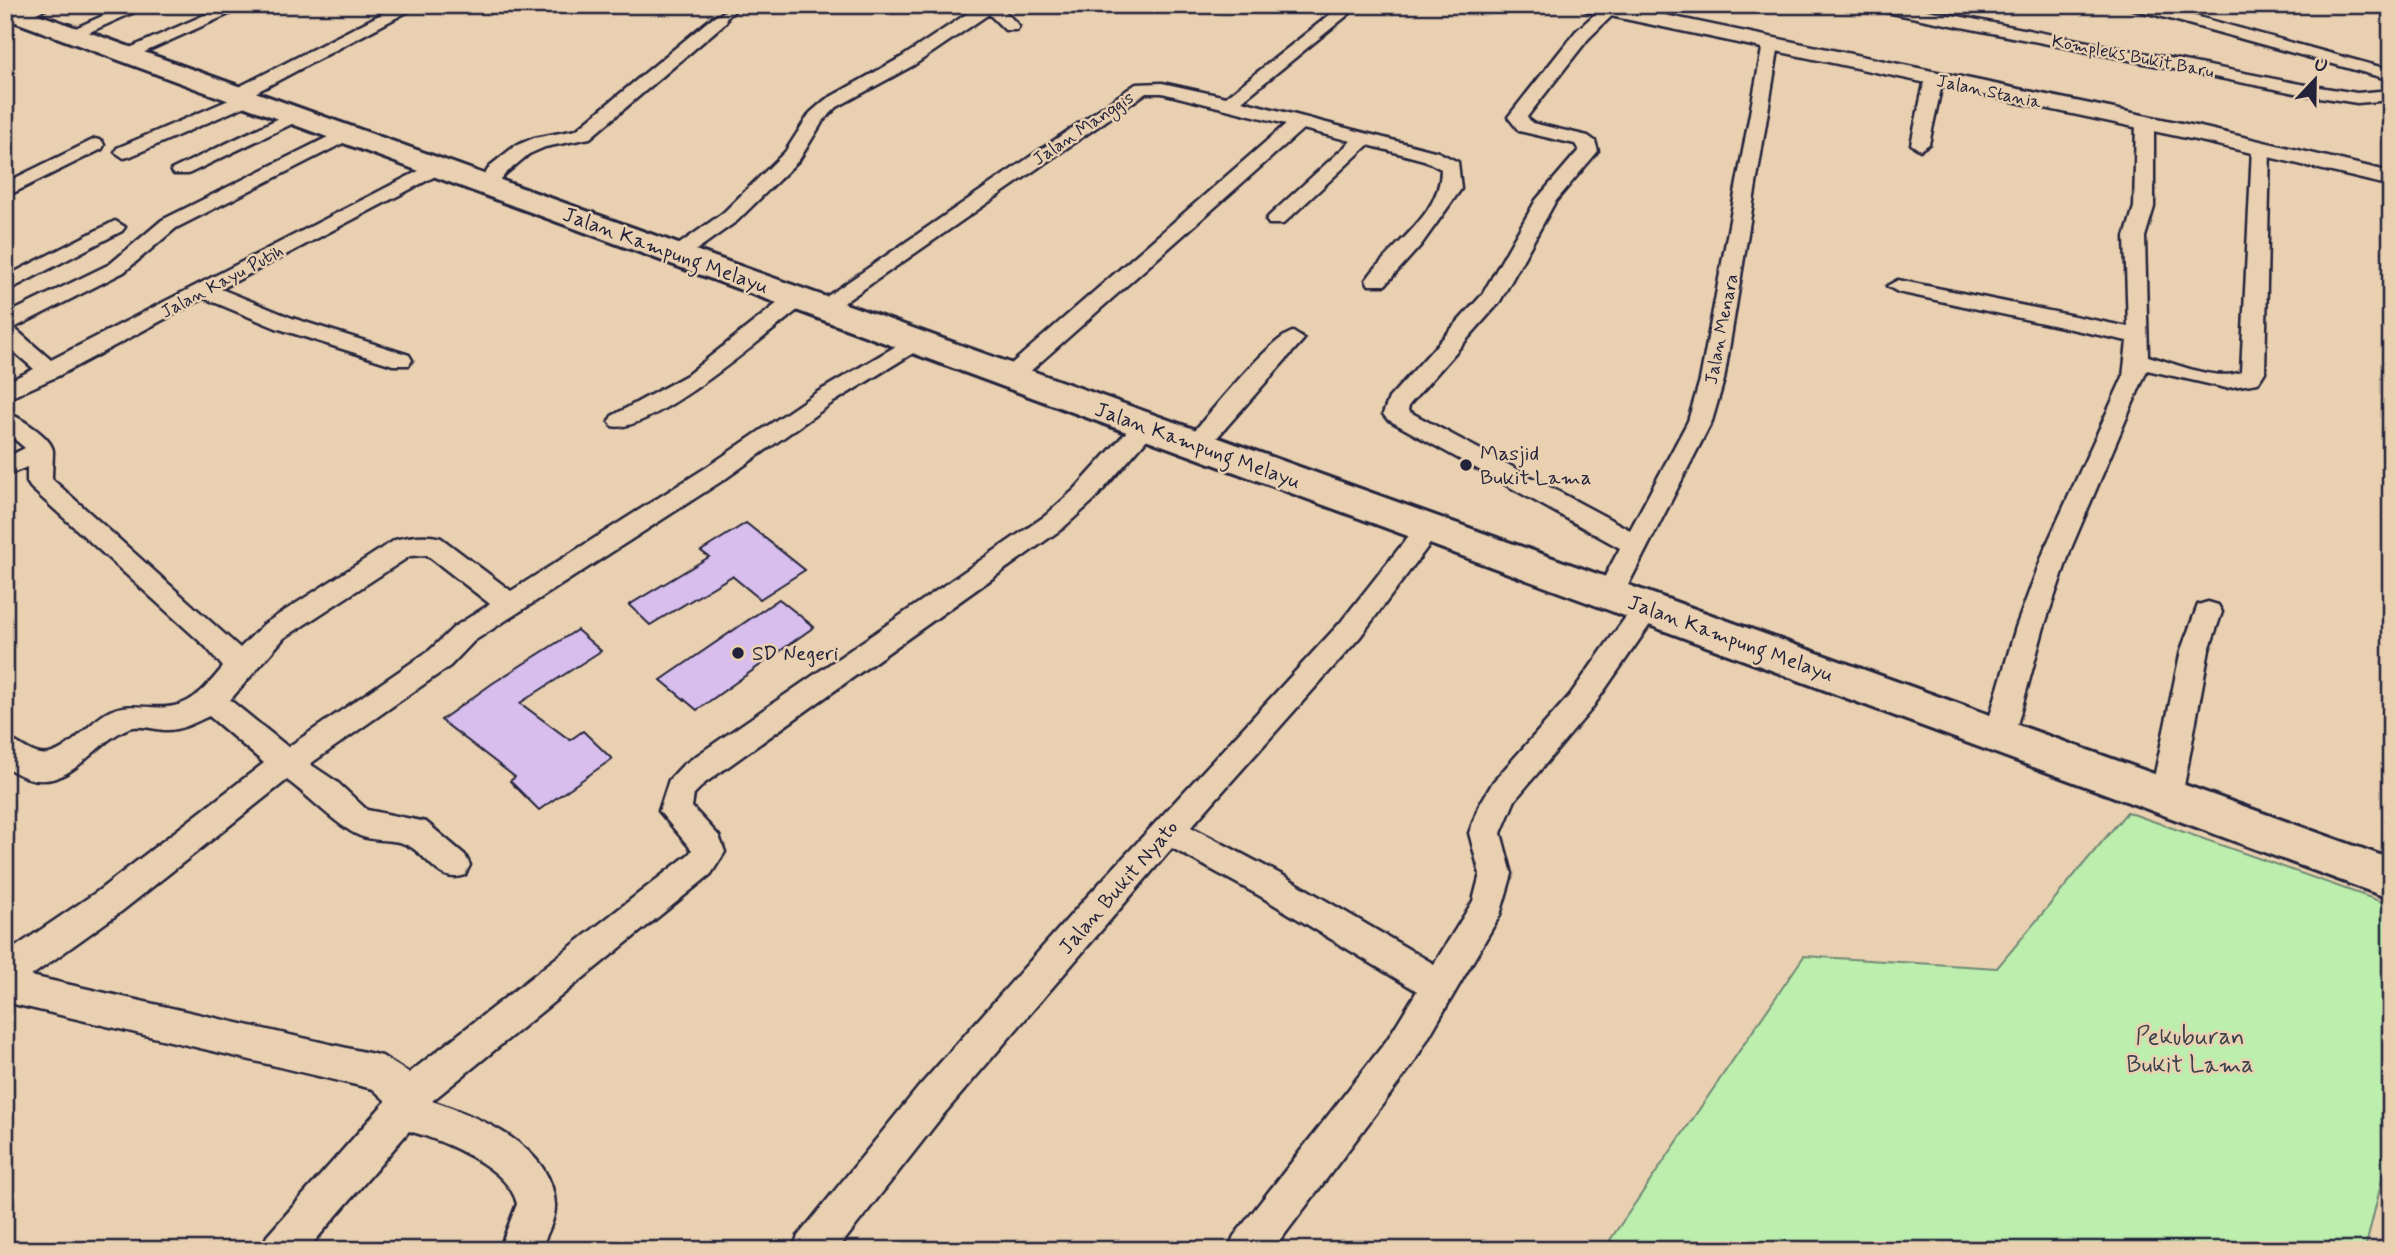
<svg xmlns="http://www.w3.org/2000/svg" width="2396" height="1255" viewBox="0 0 2396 1255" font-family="Mynerve,sans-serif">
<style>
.green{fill:#bceead;stroke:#6f8874;stroke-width:2}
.building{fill:#d7beed;stroke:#22223b;stroke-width:2}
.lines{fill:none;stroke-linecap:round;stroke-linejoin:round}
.service-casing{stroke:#22223b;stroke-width:5}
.minor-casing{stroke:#22223b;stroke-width:5}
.tertiary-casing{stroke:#22223b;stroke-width:5}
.secondary-casing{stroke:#22223b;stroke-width:6}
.service{fill:#e9d0b1;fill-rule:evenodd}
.minor{fill:#e9d0b1;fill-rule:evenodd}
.tertiary{fill:#e9d0b1;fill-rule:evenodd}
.secondary{fill:#e9d0b1;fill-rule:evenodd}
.poi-dot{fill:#22223b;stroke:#e9d0b1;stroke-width:2.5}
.labels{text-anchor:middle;stroke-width:5;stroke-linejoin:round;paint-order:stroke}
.far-street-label{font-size:18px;fill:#22223b;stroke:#e9d0b1}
.street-label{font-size:21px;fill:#22223b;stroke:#e9d0b1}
.poi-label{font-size:21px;fill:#22223b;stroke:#e9d0b1;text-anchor:start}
.near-park-label{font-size:24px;fill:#39414c;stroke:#e9d0b1}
</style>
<rect width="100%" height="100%" fill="#e9d0b1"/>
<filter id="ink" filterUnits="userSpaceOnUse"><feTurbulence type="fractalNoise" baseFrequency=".0143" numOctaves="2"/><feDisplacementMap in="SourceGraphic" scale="14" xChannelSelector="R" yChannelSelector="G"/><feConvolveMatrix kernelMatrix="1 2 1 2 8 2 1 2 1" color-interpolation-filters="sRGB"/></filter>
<g filter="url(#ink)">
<path class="green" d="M2127 812 2391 905V1143L2365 1250H1624L1610 1240 1804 956 1997 968Z"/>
<path class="building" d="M746 523 805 570 760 599 732 576 650 625 629 605 709 557 701 551Z
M779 599 814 627 697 710 661 680Z
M577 630 601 651 520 703 570 740 583 731 612 759 539 810 510 781 515 777 441 720 493 683Z"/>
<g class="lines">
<defs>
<path id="service" d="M732 5H741L722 22H716V18Z"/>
<path id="minor" d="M32 5H55L5 26V15Z
M127 5H150L74 39 68 40 60 35Z
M227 5H249L129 59H117L114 55Z
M399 5H420L251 95 255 99 252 103 131 156 124 158 115 152 117 148 229 100 226 96 229 92Z
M980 5H999L1019 26 1017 30H1005L989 14 914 65 837 107 823 121 799 160 737 221 685 258H671L668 254 671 250 723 213 785 152 810 113 825 100 902 57Z
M1342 5H1360L1242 101 1438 152 1458 162 1461 189 1421 245 1385 285H1369L1366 280C1391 244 1441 216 1441 169L1424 160 1368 145 1283 224H1269L1266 220 1269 216 1351 141 1303 129 1018 382H1002L998 377 1002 372 1286 124 1162 93H1146L829 313 821 315 810 308 1136 84 1162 83 1226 97Z
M1605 5H1623L1588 39 1527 117 1532 123 1588 136 1595 141 1598 151 1555 202 1499 303 1409 405 1408 411 1630 530 1688 421 1700 380 1763 44 1771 39 1777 40 1779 44 1724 380 1712 421 1624 593 1620 600 1610 603 1600 600 1596 593 1620 548 1387 419 1383 414 1389 398 1482 295 1536 200 1579 150 1575 144 1519 131 1508 117 1576 31Z
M1868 5H1902L2300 84 2357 93 2391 90V100L2357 103 2300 94 1876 10Z
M2128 5H2155L2391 70V80L2130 8Z
M719 15 727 20 725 23 590 138 545 147 529 154 505 174 494 190H480L477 186 491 165 515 146 534 138 576 130 713 17Z
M1934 74 1943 79 1929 144 1920 150 1911 144 1925 79Z
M294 111 300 112 303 116 300 120 188 174H174L171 170Z
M2145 116 2154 122V207L2145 237 2148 356C2175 363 2215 382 2241 372L2252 148 2261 142 2270 148 2265 372 2258 383 2226 388 2147 370 2072 546 2044 627 2014 736 2010 744 1999 748 1988 744 1984 736 2016 627 2046 546 2123 377 2127 341 1898 292 1887 286 1898 280 2128 327 2125 237 2134 207 2136 122Z
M346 128 355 134 353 138 176 228 124 272 14 328 51 360 438 161 448 167 445 171 221 289 292 318 409 355 412 360 409 365H393L276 328 204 298 58 376 5 400V383L34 369 5 344V315L110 264 162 220Z
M95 139 102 141 104 145 102 149 5 197V183Z
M115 221 125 227 122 231 5 292V277Z
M797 292 808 299 805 304C773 329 649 436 612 426L609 421 612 416 687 375 789 294Z
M1293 332 1304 339 1206 450H1188L1185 444 1188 438C1209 415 1268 339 1293 332Z
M915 335 923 337 926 342 923 347 832 403 725 479 474 641 450 666 310 764 337 782 367 810 426 822 465 855 470 865 465 875C438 885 429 855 407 845 394 838 374 842 360 836 338 827 309 796 287 780L122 911 31 976 382 1056 409 1073 689 854 692 850 659 811 669 780 683 765 1045 516 1075 489 1137 420H1155L1158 425 1155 430 1093 501 1063 528 705 783 694 794 692 807 719 836 725 852 711 874 432 1101C479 1117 552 1146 555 1204 556 1219 546 1236 540 1250H499L517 1204C509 1167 442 1140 409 1131L307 1250H261L267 1236 386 1101 373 1089 5 1002V954L98 891 264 763 209 716C196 722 182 730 167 730 156 730 141 724 129 728 87 745 63 808 5 766V737C20 742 32 757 49 754 72 749 89 721 110 711 133 701 151 711 174 706 195 702 210 683 223 667L206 647 31 488 27 482V467L5 476V458L25 448 5 431V412C18 416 52 437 53 451 53 459 52 470 52 479L240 648 264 624 395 540C409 536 427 534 441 538L511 591 707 467 816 393ZM427 555 490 604 454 627 430 650 288 747 230 700 284 638 410 556Z
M1428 520 1437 523 1441 529 1360 637 1191 827 1284 876 1434 964 1473 901 1480 874 1469 833 1479 806 1493 782 1570 695 1638 600 1648 597 1658 600 1662 607 1590 711 1515 800 1501 833 1512 874 1500 915 1413 1064 1273 1250H1228L1234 1236 1387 1040 1417 991 1260 896 1172 848 943 1115 837 1250H792L798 1236 917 1089 1085 899 1340 623 1419 523Z
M2208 602 2218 605 2222 612 2209 650 2182 797 2177 806 2166 810 2155 806 2150 797 2181 650 2198 605Z"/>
<path id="tertiary" d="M1577 5H1617L2205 128 2391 172V186L2205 142 1587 11Z"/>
<path id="secondary" d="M5 5H13L2391 859V899L5 18Z"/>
</defs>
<use href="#service" class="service-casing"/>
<use href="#minor" class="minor-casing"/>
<use href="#tertiary" class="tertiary-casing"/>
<use href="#secondary" class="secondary-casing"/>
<use href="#service" class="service"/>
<use href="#minor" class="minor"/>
<use href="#tertiary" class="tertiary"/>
<use href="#secondary" class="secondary"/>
</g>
</g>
<g class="poi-dot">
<circle cx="1466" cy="465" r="7"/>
<circle cx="738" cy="653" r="7"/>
</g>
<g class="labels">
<g class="far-street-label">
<text transform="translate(2133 56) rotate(11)" y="6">Kompleks Bukit Baru</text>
<text transform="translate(1989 91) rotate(12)" y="6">Jalan Stania</text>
<text transform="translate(1083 128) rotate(-34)" y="6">Jalan Manggis</text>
<text transform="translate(222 281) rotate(-28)" y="6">Jalan Kayu Putih</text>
<text transform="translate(1721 329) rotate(-79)" y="6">Jalan Menara</text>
</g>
<g class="street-label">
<text transform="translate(666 250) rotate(20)" y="7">Jalan Kampung Melayu</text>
<text transform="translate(1198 445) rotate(20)" y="7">Jalan Kampung Melayu</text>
<text transform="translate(1731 638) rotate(20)" y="7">Jalan Kampung Melayu</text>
<text transform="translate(1118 887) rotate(-49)" y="7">Jalan Bukit Nyato</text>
</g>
<g class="poi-label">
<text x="1480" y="460">Masjid<tspan x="1480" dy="24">Bukit Lama</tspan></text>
<text x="752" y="660">SD Negeri</text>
</g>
<g class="near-park-label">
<text x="2190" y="1044">Pekuburan<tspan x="2190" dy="28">Bukit Lama</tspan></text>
</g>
</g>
<rect width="2396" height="1255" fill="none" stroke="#e9d0b1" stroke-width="28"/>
<rect x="14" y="14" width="2368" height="1227" fill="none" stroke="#22223b" stroke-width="2.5" filter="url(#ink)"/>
<g transform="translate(2315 80) rotate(22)" stroke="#e9d0b1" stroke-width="5" paint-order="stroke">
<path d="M0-5L12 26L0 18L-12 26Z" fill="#22223b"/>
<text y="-10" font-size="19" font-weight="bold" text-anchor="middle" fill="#22223b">U</text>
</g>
</svg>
